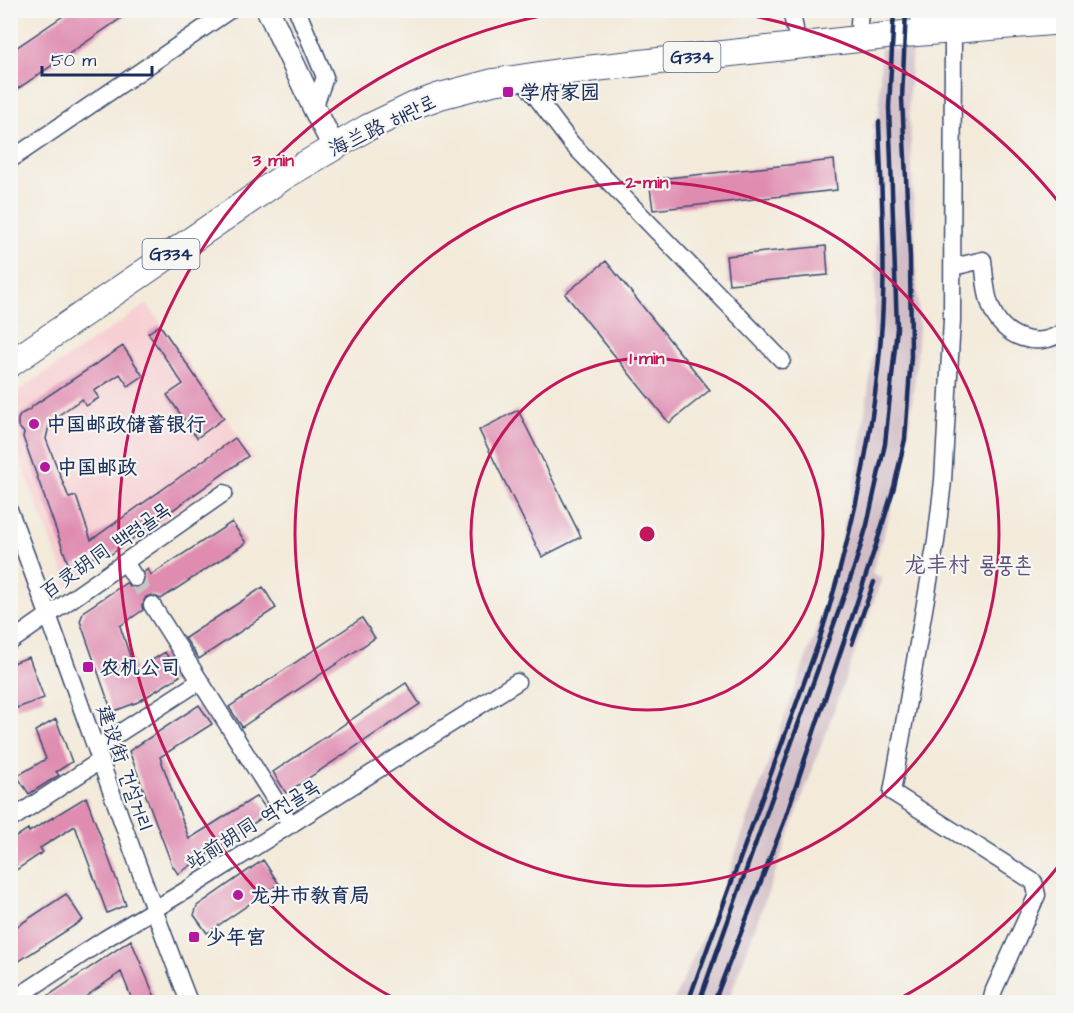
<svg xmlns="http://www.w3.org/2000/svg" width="1074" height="1013" viewBox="0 0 1074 1013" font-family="'Architects Daughter','LXGW WenKai TC','Poor Story',sans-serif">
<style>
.built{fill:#f7cfd2}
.industrial{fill:#d2bdc6}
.building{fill:#df8cb0}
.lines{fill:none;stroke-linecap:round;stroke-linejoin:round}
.minor-tunnel{stroke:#c8c5c1;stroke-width:16;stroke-dasharray:16 8;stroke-linecap:butt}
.minor-casing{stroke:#3b4b71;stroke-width:19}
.major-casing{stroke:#3b4b71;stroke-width:25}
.highway-casing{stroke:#3b4b71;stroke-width:28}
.minor{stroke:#fff;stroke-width:16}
.major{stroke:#fff;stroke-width:22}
.highway{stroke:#fff;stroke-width:26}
.rail{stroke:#1b2f5e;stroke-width:4.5}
.ring{fill:none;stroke:#c2185b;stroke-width:3}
.poi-dot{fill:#b5179e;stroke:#f6f6f2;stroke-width:2}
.labels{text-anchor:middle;stroke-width:4.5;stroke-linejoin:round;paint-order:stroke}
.shield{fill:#f6f6f2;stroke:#5d6b8a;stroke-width:1.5}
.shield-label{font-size:18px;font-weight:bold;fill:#1b2f5e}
.poi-label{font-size:20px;font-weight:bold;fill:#1b2f5e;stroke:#f6f6f2;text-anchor:start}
.street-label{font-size:20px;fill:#1b2f5e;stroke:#f6f6f2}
.quarter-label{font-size:22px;fill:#60507b;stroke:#f6f6f2}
.centre{fill:#c2185b;stroke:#f6f6f2;stroke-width:3}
.ring-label{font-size:18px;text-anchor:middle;font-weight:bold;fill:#c2185b;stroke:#f6f6f2;stroke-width:4.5;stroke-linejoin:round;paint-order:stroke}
</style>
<rect width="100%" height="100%" fill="#f6f6f2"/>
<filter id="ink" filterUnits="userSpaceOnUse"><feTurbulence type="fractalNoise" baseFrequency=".0167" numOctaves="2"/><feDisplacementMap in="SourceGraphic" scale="12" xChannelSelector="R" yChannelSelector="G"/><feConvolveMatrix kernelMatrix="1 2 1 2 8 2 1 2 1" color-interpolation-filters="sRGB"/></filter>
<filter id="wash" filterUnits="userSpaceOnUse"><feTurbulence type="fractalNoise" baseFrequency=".008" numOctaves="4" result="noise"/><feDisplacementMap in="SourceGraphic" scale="24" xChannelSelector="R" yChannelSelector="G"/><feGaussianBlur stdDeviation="1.35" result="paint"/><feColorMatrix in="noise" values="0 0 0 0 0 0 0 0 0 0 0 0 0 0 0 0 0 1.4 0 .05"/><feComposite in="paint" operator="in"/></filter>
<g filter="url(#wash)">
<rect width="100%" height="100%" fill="#f3eada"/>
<path class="built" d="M147 304 254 458 69 586 11 438 10 403 14 394Z"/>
<path class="industrial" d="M912 48 909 100 919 329 916 368 907 443 899 481 872 573 882 578 728 1002H673L716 908 829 594 858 464 872 363 877 259 873 125 879 115 881 49Z"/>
<g id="blocks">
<path class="building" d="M72 10H133L10 94V52Z
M834 160 837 190 653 210 649 180Z
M826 246 828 275 729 284 726 256Z
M606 261 710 390 669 423 565 294Z
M160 325 224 418 197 438 167 395 183 384 148 333Z
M123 346 143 376 128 386 120 374 94 391 99 398 86 406 82 399 50 421 46 439 69 498 76 496 91 540 235 438 248 456 110 555 108 552 69 566 23 437 24 433 18 426V419L21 414 29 410 34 405Z
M518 410 581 537 542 557 479 430Z
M232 522 246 543 161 599 152 595 146 597 142 605 143 610 120 626 135 671 165 652 180 676 138 702 112 712 80 621 84 611 126 583 131 587H140L144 582V572L148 569 151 575Z
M263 587 276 608 199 659 185 638Z
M362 618 375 638 242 727 229 707Z
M29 657 44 698 17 708 10 691V664Z
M406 683 420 704 286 793 273 772Z
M199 705 212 724 160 757 189 839 257 796 269 813 178 874 172 865 129 751Z
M56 719 72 762 56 772 59 775 29 794 17 776 46 759 35 731Z
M86 797 126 905 107 913 75 826 40 848 43 852 10 874V841L28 829 29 832Z
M263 860 279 884 207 933 194 915 197 906Z
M66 894 83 920 10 967V931Z
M131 940 157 1002H133L121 972 78 1002H39Z"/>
</g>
</g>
<g filter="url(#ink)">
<use href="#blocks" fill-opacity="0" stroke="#3b4b71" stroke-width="1.5"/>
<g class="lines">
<path class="minor-tunnel" d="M135 578 152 605"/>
<defs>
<path id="minor" d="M297 10 325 77 314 108
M791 10 795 29
M859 24 860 10
M953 31 952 320 943 481 936 541 892 792 1034 882 1037 895 994 990 991 1002
M521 77 571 143 782 360
M10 160 230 10
M953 267 983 260C985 275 985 293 991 307 1002 337 1037 351 1064 331
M10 512C72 675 126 840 189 1002
M125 562 135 578
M152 605 291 825
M10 642 224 493
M96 748 200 681
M10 820 101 760
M10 1002 105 939 193 886 517 682"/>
<path id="major" d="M268 10 314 108 334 147"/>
<path id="highway" d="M924 17 974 10
M10 364 285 176 367 128 415 105 440 96 493 82 559 72 904 34 1064 21"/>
</defs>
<use href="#minor" class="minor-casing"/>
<use href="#major" class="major-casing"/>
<use href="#highway" class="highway-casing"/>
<use href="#minor" class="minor"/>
<use href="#major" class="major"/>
<use href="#highway" class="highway"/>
<path class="rail" d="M852 644 874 582
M688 1002 818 644C851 540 875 432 882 322 886 256 881 188 879 122
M699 1002 854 568 867 525 885 444 897 328 889 107 894 10
M714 1002 784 822 876 545 894 487 905 439 911 356 910 258 902 98 906 10"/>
</g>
</g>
<g class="ring">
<circle cx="647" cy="534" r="176"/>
<circle cx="647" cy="534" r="352"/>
<path d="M1061 863A529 529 0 0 1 895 1001M399 1001A529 529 0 0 1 569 11M725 11A529 529 0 0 1 1061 205"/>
</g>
<g class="poi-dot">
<rect x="502" y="86" width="12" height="12" rx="3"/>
<circle cx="34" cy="424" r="6"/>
<circle cx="45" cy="467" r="6"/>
<rect x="82" y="661" width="12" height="12" rx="3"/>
<circle cx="238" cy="895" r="6"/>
<rect x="188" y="931" width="12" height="12" rx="3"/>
</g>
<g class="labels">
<g class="shield">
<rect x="663.5" y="42" width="57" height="30" rx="4.5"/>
<rect x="142.5" y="239" width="57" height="30" rx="4.5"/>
</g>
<g class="shield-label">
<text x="692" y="63">G334</text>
<text x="171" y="260">G334</text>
</g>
<g class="poi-label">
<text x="520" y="99">学府家园</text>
<text x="46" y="431">中国邮政储蓄银行</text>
<text x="57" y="474">中国邮政</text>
<text x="100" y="674">农机公司</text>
<text x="250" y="902">龙井市教育局</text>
<text x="206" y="944">少年宫</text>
</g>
<g class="street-label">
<text transform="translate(382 125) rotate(-26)" y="7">海兰路 해란로</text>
<text transform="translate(105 550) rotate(-35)" y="7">百灵胡同 백령골목</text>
<text transform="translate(125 768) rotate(71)" y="7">建设街 건설거리</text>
<text transform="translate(252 824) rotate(-32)" y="7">站前胡同 역전골목</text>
</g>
<g class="quarter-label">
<text x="968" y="572">龙丰村 룡풍촌</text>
</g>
</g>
<circle cx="647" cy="534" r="9" class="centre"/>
<g class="ring-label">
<text x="273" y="166">3 min</text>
<text x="647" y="188">2 min</text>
<text x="647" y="364">1 min</text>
</g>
<rect width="1074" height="1013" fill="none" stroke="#f6f6f2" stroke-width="36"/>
<path d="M42 66v9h110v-9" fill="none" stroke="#1b2f5e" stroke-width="3"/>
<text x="51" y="66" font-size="18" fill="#1b2f5e" stroke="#f6f6f2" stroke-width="4.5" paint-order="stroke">50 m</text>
</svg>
